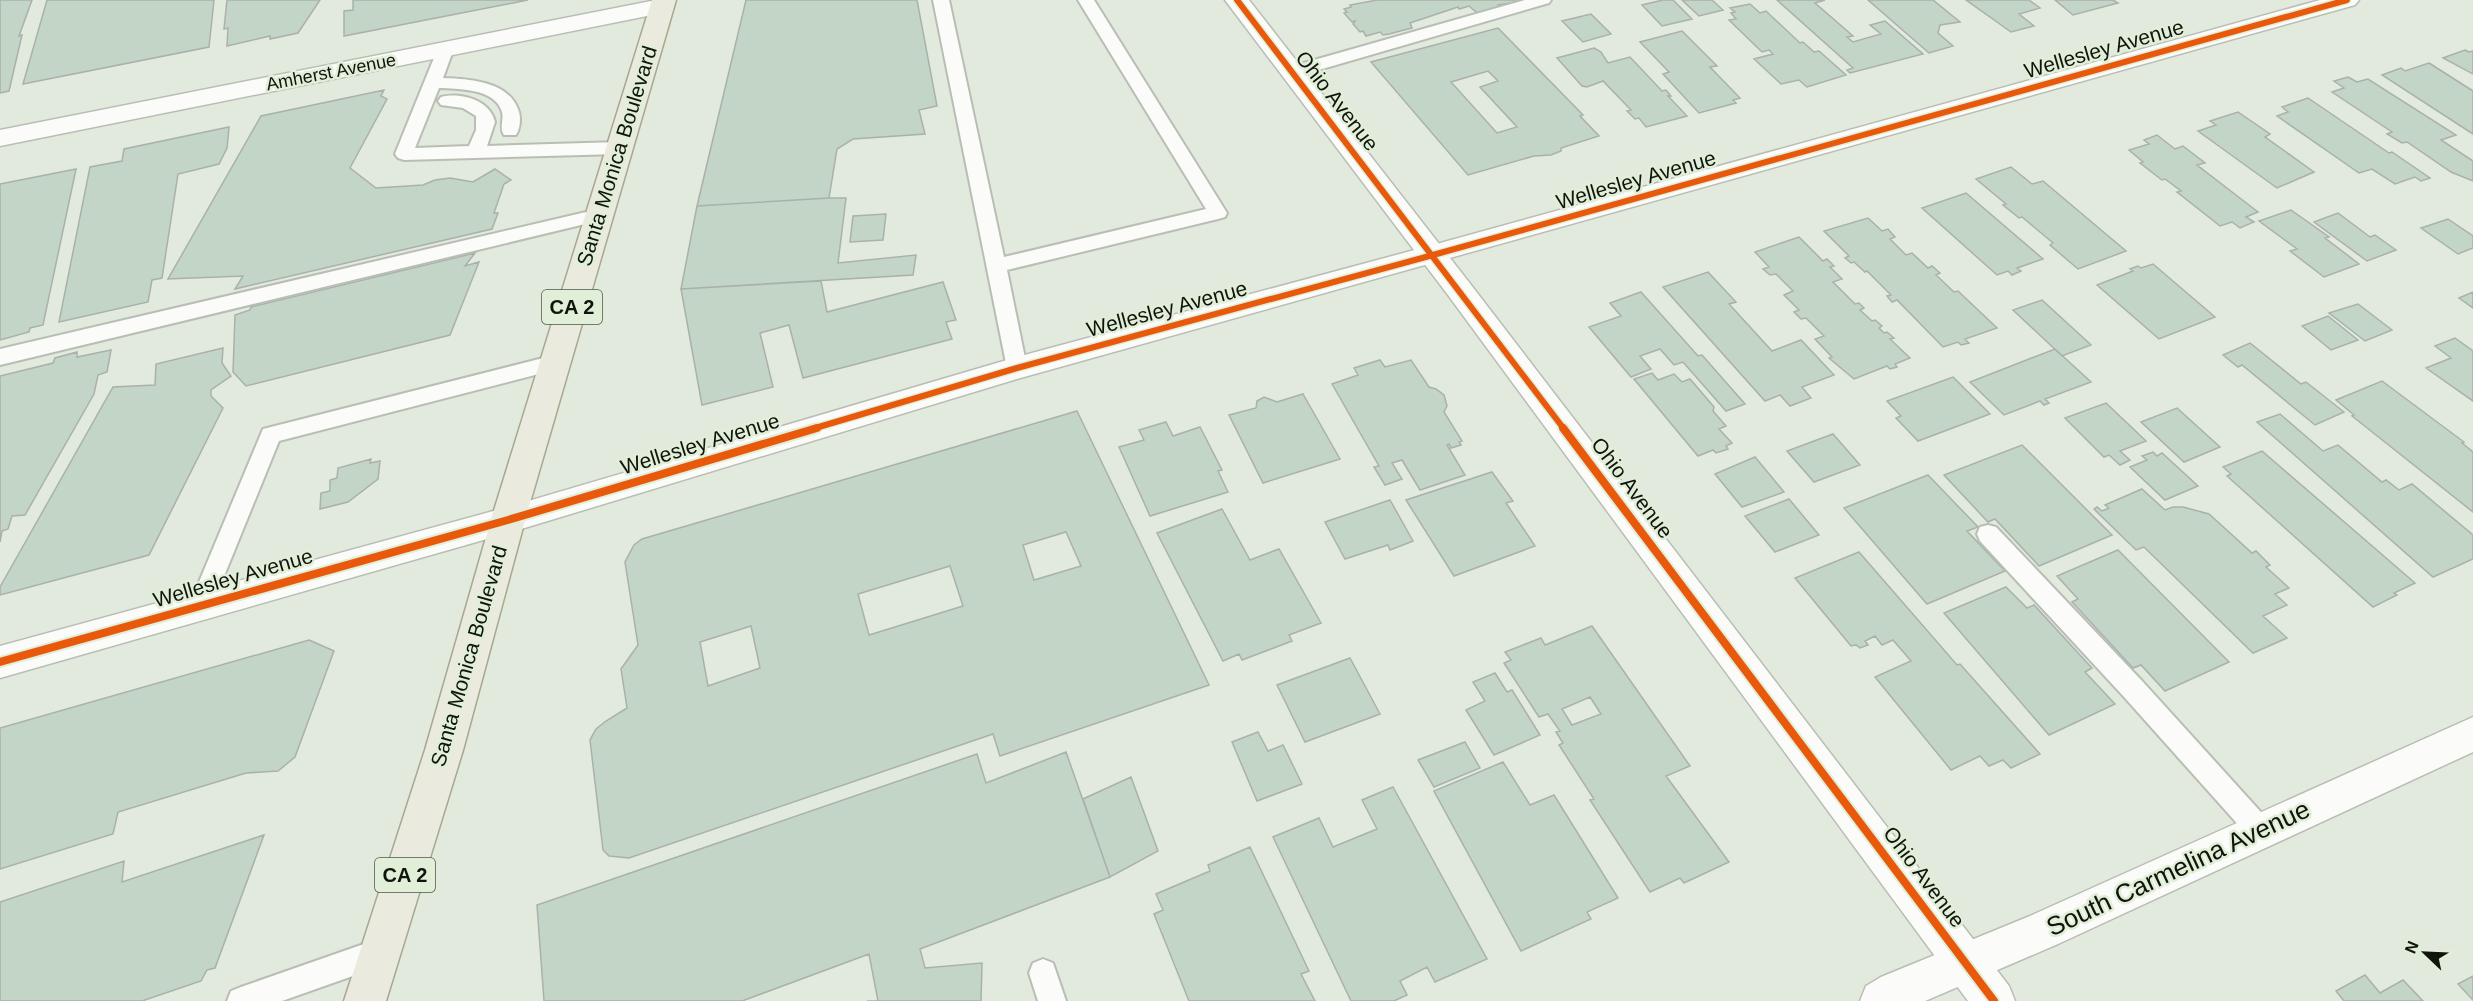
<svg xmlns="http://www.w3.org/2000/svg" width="2473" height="1001" viewBox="0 0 2473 1001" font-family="Arial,sans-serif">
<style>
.building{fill:#c2d5c7;stroke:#aab1aa;stroke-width:1.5;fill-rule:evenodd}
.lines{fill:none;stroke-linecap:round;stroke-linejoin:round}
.service-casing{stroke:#b9beb5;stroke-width:4}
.minor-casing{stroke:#b9beb5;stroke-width:3}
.tertiary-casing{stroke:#b9beb5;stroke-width:3}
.primary-casing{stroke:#a6a88f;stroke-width:3}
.service{fill:#fbfcfa;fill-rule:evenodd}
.minor{fill:#fbfcfa;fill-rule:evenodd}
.tertiary{fill:#fbfcfa;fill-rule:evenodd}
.primary{fill:#eaeade;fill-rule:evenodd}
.cycleway-far1-casing{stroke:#e1eed8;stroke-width:9}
.cycleway-casing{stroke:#e1eed8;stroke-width:12}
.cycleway-far1{stroke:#e8590c;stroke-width:6}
.cycleway{stroke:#e8590c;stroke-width:8}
.labels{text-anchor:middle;stroke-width:5;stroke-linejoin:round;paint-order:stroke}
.far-street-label{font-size:18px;fill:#10140d;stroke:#e1eed8}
.shield{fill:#e1eed8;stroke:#4f554a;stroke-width:1.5}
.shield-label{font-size:20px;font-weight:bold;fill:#10140d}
.street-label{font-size:21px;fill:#10140d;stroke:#e1eed8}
.near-street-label{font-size:26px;fill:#10140d;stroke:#e1eed8}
</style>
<rect width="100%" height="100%" fill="#e2e9dd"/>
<path class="building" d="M0 0H32L19 36 22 35 9 91 0 93Z
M47 0H214L209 47 23 84Z
M227 0H320L298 33 270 39V36L227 46 228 28 224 29Z
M353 0H528L344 36V11L353 10Z
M746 0H917L937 106 919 110 925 134 853 139 837 149 829 198 697 206Z
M1377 0H1522V1L1498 5 1500 7 1481 12H1476L1469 6 1459 9 1458 7 1410 23 1412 28 1389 34 1383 35 1380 32 1366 36 1363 31 1360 32 1353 24 1355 21 1352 22 1344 13 1347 12 1344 9 1351 7 1350 5Z
M1663 0H1673L1692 19 1662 26 1642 5Z
M1682 0H1712L1723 10 1699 16Z
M1777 0H1825L1815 3 1853 36 1847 37 1853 42 1881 34 1870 25 1885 21 1923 54 1850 73 1847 70 1853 68Z
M1868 0H1933L1960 22 1940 25 1938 33 1953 46 1929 53Z
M1966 0H2029L2040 8 2019 14 2034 26 2011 32Z
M2055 0H2113L2118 3 2073 15Z
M1750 4 1760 13 1766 11 1800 43 1803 42 1814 52 1819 51 1846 75 1807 87 1799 80 1781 84 1754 59 1773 54 1769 50 1762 52 1729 20 1736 19 1731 13 1735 12 1730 8Z
M1591 14 1611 34 1583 42 1562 21Z
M1498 28 1583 115 1580 116 1599 136 1561 148V151L1551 155 1534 156 1468 175 1371 62ZM1488 71 1498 81 1480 87 1517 127 1497 133 1451 82Z
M1682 31 1717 66 1710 67 1740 98 1733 100 1736 103 1699 113 1663 74 1669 72 1640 42Z
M1594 48 1601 52 1608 63 1630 57 1662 91 1666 90 1671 96H1668L1687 116 1646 127 1639 118 1635 119 1627 111 1631 110 1603 81 1587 87 1582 86 1557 58Z
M2465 50 2469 52 2473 51V74L2443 58Z
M2429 63 2473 91V134L2382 75 2401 68 2405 71Z
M2348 77 2357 82 2368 79 2456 135 2441 140 2473 161V181L2451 172 2407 142 2402 143 2387 134 2392 132 2332 92 2344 88 2334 81Z
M384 90 381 96 387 99 350 168 376 188 423 185 435 180 450 178 473 182 495 169 511 180 504 184 494 213H498L492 229 235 289 243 276 168 279 261 116Z
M2308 98 2389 153 2392 152 2430 178 2421 181 2415 177 2395 184 2372 169 2359 173 2277 116 2288 112 2282 107Z
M2238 112 2270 134 2265 137 2314 172 2277 188 2198 131 2216 125 2210 121Z
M229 127 227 148 219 164 178 174 162 278 152 280 148 302 59 322 90 167 122 161 124 149Z
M2157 135 2175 149 2183 146 2205 163 2197 165 2258 212 2246 217 2254 222 2240 228 2232 222 2220 226 2177 192 2181 191 2165 179 2162 180 2140 163 2143 162 2129 150 2149 144 2144 140Z
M2011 167 2032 184 2043 181 2126 251 2078 269 2050 245 2053 243 2022 217 2019 218 2003 205 2006 204 1976 179Z
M76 169 43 325 30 328 29 332 0 340V184Z
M1966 193 2043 259 2017 268 2021 271 2012 275 2008 271 1997 275 1922 208Z
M829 198H846L838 263 916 255 913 275 681 289 697 206Z
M2291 210 2329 237 2325 238 2359 264 2324 277 2290 251 2297 249 2259 221Z
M2338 213 2370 237 2375 235 2396 250 2367 261 2314 222Z
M886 214 883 240 850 242 853 216Z
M1868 218 1882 231 1888 229 1895 237 1890 239 1906 255 1912 253 1928 268 1932 266 1940 273 1936 275 1954 292 1958 291 1997 328 1965 339 1969 343 1961 345 1958 342 1943 347 1897 300 1892 302 1887 296 1891 295 1867 271 1865 272 1854 262 1851 263 1845 258 1849 256 1824 231Z
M2448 219 2473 236V248L2458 254 2421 228Z
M1799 237 1823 261 1827 259 1834 266 1830 267 1842 279 1833 282 1855 304 1859 303 1864 308 1860 310 1872 321 1875 320 1882 326 1879 328 1884 333 1887 332 1894 338 1890 339 1910 358 1895 364 1897 367 1890 369 1887 366 1854 379 1829 358 1832 357 1815 339 1824 336 1806 318 1801 319 1794 312 1799 310 1784 295 1793 291 1776 274 1770 275 1763 269 1769 267 1755 252Z
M475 253 465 266 479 262 450 335 246 386 233 372 235 315 250 310 251 307Z
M2153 264 2215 317 2159 339 2097 285 2133 271 2130 269 2138 266 2141 268Z
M1708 272 1736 302 1729 304 1772 351 1801 340 1834 375 1802 387 1811 398 1790 406 1780 395 1765 401 1663 287Z
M821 281 827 312 943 282 956 320 946 322 952 339 803 378 789 325 760 333 773 387 702 405 681 289Z
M1641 292 1698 356 1702 355 1745 404 1726 411 1683 362 1674 365 1660 349 1640 356 1651 369 1631 377 1589 327 1621 316 1610 303Z
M2473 292V308L2459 298Z
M2042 300 2089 343 2091 345 2062 356 2013 310Z
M2358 304 2392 330 2365 341 2329 313Z
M2328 316 2358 340 2331 350 2302 326Z
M2455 338 2473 351V401L2426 368 2451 358 2435 346Z
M2250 343 2301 384 2306 382 2344 412 2315 425 2242 365 2238 367 2223 355Z
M223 348 222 363 231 376 211 390V396L223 408 149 555 0 595V587L113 387 155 385 156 364Z
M2055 349 2091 382 2045 399 2049 403 2044 405 2040 401 2004 415 1970 382Z
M111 350 107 372 98 375 94 394 25 515 12 516 8 529 2 531 0 542V376L53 363 55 358 77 352V357Z
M1380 360 1385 367 1411 360 1429 387 1436 389 1444 395 1447 406 1444 412 1462 441 1459 442 1461 445 1451 448 1449 444 1447 445 1465 475 1420 490 1402 460 1392 463 1402 479 1385 485 1374 467 1379 466 1332 384 1358 375 1354 368Z
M1652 373 1658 380 1674 374 1682 382 1690 379 1714 407 1713 411 1726 426 1719 429 1732 443 1726 446 1728 449 1716 453 1713 450 1698 456 1634 379Z
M1953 377 1990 414 1918 441 1896 418 1901 416 1887 401Z
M2382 381 2464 442 2462 443 2473 452V512L2352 416 2354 415 2336 400Z
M1303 394 1340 459 1263 483 1229 415 1256 408 1257 401 1264 397 1277 402Z
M2106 403 2146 441 2120 451 2130 460 2120 465 2109 455 2104 457 2065 418Z
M2177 408 2220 447 2184 462 2141 422Z
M1077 411 1209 685 1000 756 993 734 629 858 609 856 603 850 590 740 596 729 606 721 627 708 621 669 638 645 625 562 634 545 642 539ZM1066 532 1081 566 1034 580 1023 545ZM950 566 963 606 869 635 858 594ZM751 626 760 668 708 686 700 642Z
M2280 414 2323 451 2338 445 2382 482 2386 480 2399 490 2412 484 2473 535V559L2433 577 2257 422Z
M1166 422 1173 436 1200 427 1222 470 1218 471 1228 492 1150 516 1119 447 1144 440 1139 430Z
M1833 434 1860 465 1814 482 1787 451Z
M2022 445 2112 535 2039 566 1995 519 1988 522 1944 475Z
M2262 451 2415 583 2394 593 2397 595 2373 607 2227 476 2231 474 2223 467Z
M2153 452 2157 456 2162 453 2198 486 2165 500 2130 467 2147 460 2142 456Z
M1755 457 1784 492 1742 507 1715 474Z
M371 459 370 463 380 461 378 479 348 502 320 509 321 493 330 491V480L337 478 338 468Z
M1492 472 1513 501 1506 503 1535 546 1454 576 1406 500Z
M1928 475 1978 527 1967 531 2005 571 1927 604 1844 508Z
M2142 489 2165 510 2173 507H2183L2209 514 2252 553 2256 551 2270 565 2266 567 2289 588 2275 594 2287 605 2263 616 2287 638 2253 653 2144 547 2136 550 2094 509 2097 507 2102 511 2109 508 2105 505Z
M1789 499 1819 535 1775 552 1745 516Z
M1390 500 1413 541 1390 550 1388 545 1345 559 1325 522Z
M1222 509 1250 560 1279 549 1321 623 1289 635 1292 641 1242 660 1239 654 1223 661 1157 533Z
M2118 550 2229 662 2165 691 2141 665 2133 668 2072 602 2078 599 2057 576Z
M1859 552 1957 665 1960 664 2040 754 2011 768 2003 760 1989 766 1980 756 1951 770 1875 677 1911 661 1893 640 1882 645 1875 636 1865 641 1868 645 1860 648 1856 645 1851 646 1795 578Z
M2006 587 2027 608 2034 605 2092 668 2085 672 2115 704 2049 735 1944 613Z
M1592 626 1690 766 1666 776 1729 862 1684 883 1680 878 1650 892 1590 800 1594 799 1559 745 1563 743 1556 732 1560 731 1548 714 1539 717 1504 663 1511 660 1505 652 1541 638 1545 645ZM1590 697 1601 714 1572 725 1562 709Z
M309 640 334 651 295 757 278 771 246 773 118 812 113 834 0 869V728Z
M1350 658 1380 714 1305 742 1277 685Z
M1495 673 1507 692 1512 690 1540 735 1494 755 1466 710 1485 701 1473 682Z
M1258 732 1268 751 1283 745 1302 784 1257 801 1232 742Z
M1465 742 1480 768 1434 787 1418 760Z
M1066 752 1110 877 920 949 925 968 982 963 981 1001H867H878L869 954 742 1001H544L537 905 977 754 986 783Z
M1503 762 1530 805 1554 795 1618 898 1587 912 1591 919 1521 951 1434 791Z
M1131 777 1158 851 1110 877 1083 799Z
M1393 787 1487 959 1435 982 1427 967 1400 981 1407 995 1394 1001H1351L1273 837 1319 818 1333 847 1377 829 1362 800Z
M264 835 215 968 207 970 201 981 142 1001H0V902L124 861 122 882Z
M1250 847 1309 971 1301 974 1315 1001H1189L1154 914 1163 910 1156 894 1210 871 1208 865Z
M2365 975 2380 993 2403 980 2423 1001H2344L2336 991Z
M2473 976V1000L2458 984Z"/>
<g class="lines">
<defs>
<path id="service" d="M933 0H949L1004 257 1206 209 1078 0H1094L1227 213 1225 217 1218 219 1007 270 1027 368 1024 373 1017 376 1010 373 1007 368Z
M1525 0H1551L1549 3 1298 76H1286L1283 72 1286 68Z
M446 43 454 48 443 78C469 79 510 81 519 112 521 119 520 129 516 135H504C499 128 504 120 502 112 495 88 458 89 439 88L415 148 469 146 476 130V116L463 108 441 105 438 101 441 97C461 92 490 100 495 122L487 146 620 142 626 144 629 148 626 152 620 154 404 160 398 158 395 154 438 48Z
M599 209 606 211 608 215 606 219 0 365V349Z
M555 355 562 358 565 363 562 368 279 441 209 613 201 616 193 613 189 606 263 429Z
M1988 525 1996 527 2143 682 2269 821 2273 830 2269 839 2260 843 2251 839 2125 698 1980 541 1977 534 1980 527Z
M381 938 391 942 395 952 391 962 381 966 282 1001H227L231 991 241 987Z
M1043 959 1053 963 1066 1001H1038L1029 973 1033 963Z"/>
<path id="minor" d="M656 0 670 1 674 6 670 11 662 13 0 146V130Z
M2320 0H2359L2355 5 1017 379 508 533 0 678V646L508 507 1017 357 1433 245Z
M2473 717V752L2058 944 1925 1001H1860L1866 986 1881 977 2030 916Z"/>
<path id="tertiary" d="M1225 0H1249L1468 281 2009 986 2015 1001H1968L1448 295Z"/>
<path id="primary" d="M652 0H676L525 520 463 750 386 1001H344L425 750 491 520Z"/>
</defs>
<use href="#service" class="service-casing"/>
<use href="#minor" class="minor-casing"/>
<use href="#tertiary" class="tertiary-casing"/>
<use href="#primary" class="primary-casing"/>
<use href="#service" class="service"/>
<use href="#minor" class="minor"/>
<use href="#tertiary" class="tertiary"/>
<use href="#primary" class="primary"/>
<defs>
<path id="cycleway-far1" d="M1237 0 1564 429
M812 429 1017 368 1433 255 2347 0"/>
<path id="cycleway" d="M1563 428 1994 1001
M0 662 508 520 817 428"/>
</defs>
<use href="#cycleway-far1" class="cycleway-far1-casing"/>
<use href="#cycleway" class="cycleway-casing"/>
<use href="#cycleway-far1" class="cycleway-far1"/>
<use href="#cycleway" class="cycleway"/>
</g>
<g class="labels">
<g class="far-street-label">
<text transform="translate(331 72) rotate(-11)" y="6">Amherst Avenue</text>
</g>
<g class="shield">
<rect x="542" y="290" width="60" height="34" rx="4.5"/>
<rect x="375" y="858" width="60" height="34" rx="4.5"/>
</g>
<g class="shield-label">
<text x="572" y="314">CA 2</text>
<text x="405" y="882">CA 2</text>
</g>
<g class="street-label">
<text transform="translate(2104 49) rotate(-16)" y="7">Wellesley Avenue</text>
<text transform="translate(1337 101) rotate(52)" y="7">Ohio Avenue</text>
<text transform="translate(617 156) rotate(-73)" y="7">Santa Monica Boulevard</text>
<text transform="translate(1636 180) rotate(-16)" y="7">Wellesley Avenue</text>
<text transform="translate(1167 309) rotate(-15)" y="7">Wellesley Avenue</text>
<text transform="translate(700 444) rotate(-17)" y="7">Wellesley Avenue</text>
<text transform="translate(1632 488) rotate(53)" y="7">Ohio Avenue</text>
<text transform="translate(233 578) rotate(-16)" y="7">Wellesley Avenue</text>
<text transform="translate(469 656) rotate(-74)" y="7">Santa Monica Boulevard</text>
<text transform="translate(1924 877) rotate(53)" y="7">Ohio Avenue</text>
</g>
<g class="near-street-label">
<text transform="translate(2178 868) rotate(-25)" y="9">South Carmelina Avenue</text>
</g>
</g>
<g transform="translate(2425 953) rotate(293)" stroke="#e1eed8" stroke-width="4.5" paint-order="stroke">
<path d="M0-4.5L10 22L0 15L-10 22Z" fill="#10140d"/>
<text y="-9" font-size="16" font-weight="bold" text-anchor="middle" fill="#10140d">N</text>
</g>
</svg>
